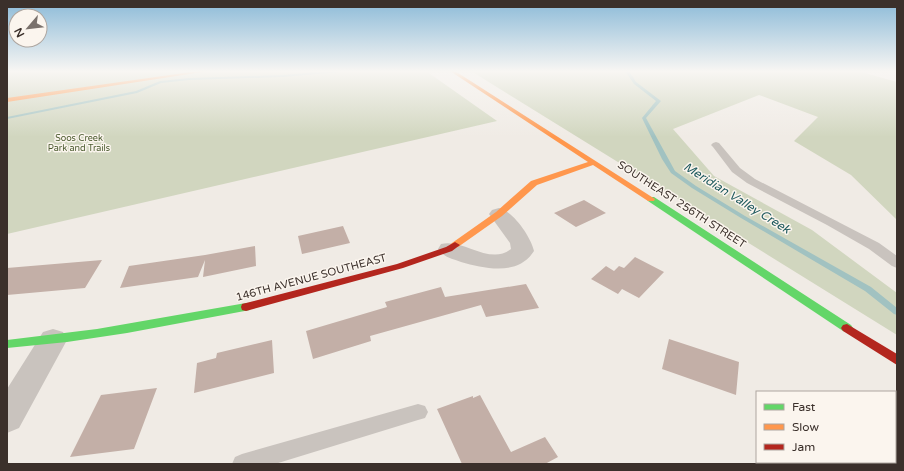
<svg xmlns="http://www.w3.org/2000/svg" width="904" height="471" viewBox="0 0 904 471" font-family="'Varela Round',sans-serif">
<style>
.green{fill:#d1d6bf}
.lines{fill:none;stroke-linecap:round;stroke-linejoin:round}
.stream{fill:#a1c2c1;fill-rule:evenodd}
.building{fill:#c3afa7}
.lane{fill:#c9c3be;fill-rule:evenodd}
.street{fill:#c9c3be;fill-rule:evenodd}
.fast{fill:#63d668;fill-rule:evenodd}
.slow{fill:#ff974d;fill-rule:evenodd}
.jam{fill:#b3261e;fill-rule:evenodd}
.labels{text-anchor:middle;stroke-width:3;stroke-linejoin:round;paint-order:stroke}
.far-park-label{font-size:9px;fill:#4a5a2e;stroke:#fbf5ee}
.street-label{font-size:11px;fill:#3b302b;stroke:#fbf5ee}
.water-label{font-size:12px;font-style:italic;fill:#1f5a5e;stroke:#fbf5ee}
</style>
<rect width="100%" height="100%" fill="#f0ebe5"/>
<path class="green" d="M7 71H426L497 121 7 234Z
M471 71H858L897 82V220L851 175 794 141 818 117 759 95 673 129 714 176 812 230 897 293V335Z"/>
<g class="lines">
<path class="stream" d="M330 71H342L340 72 283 77 189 80 161 83 137 93 7 119V117L136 91 160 81 189 78 283 75Z
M625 71H629L636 82 661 101 646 118 675 171 696 186 745 216 871 287 897 308V315L894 314 865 291 741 218 692 188 671 173 662 159 642 118 656 101 634 84Z"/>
</g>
<path class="building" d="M584 200 606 213 576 227 554 213Z
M343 226 350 243 302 254 298 236Z
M255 246 256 266 203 277 205 260 198 277 120 288 129 266 205 255Z
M635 257 664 272 639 298 622 289 618 294 591 279 606 266 614 271 619 266 624 268Z
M102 260 85 288 7 295V268Z
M526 284 539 308 486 317 481 305 370 336 371 341 313 359 306 331 387 307 385 302 441 287 445 297Z
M669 339 739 362 736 395 662 369Z
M272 340 274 373 194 393 197 363 216 358 217 353Z
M157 388 134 449 70 457 101 395Z
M480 395 511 452 545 437 558 457 545 464H462L437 409 473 396V398Z"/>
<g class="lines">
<path class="lane" d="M716 142 719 143 740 168 755 179 879 243 897 256V268L892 266 869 249 827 225 747 183 732 172 713 147 711 145 713 143Z
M418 404 425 406 428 412 425 418 418 420 275 464H232L235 457 242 454Z"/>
<path class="street" d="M499 208C513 211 531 237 534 251 518 276 486 269 461 262 453 259 443 257 438 249L441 244C463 238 490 266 511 249L510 243 489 214 492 210Z
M53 329 63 332 67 340 19 428 7 433V389L43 332Z"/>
<path class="fast" d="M648 197H654L851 325 853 328 851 331 847 332 843 331 648 201 647 199Z
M246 303 250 304 251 307 250 310 127 333 67 342 7 348V340L97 329Z"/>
<path class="slow" d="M198 71H209L7 102V98Z
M450 71H455L655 199 654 201H648L593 165 537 185 502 216 458 247H452L450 245 452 243 496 212 531 181 588 162Z"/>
<path class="jam" d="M455 242 460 245 452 251 403 268 246 311 242 310 241 307 242 304 246 303 397 264 446 247Z
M847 324 897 354V365L843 331 841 328 843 325Z"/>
</g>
<linearGradient id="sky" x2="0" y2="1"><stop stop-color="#8bbad8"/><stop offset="0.52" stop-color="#f8f6f3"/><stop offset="1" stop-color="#f8f6f3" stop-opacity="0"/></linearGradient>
<rect width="904" height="137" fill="url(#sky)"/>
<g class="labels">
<g class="far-park-label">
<text x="79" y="141">Soos Creek<tspan x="79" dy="10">Park and Trails</tspan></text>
</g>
<g class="street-label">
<text transform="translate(682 204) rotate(33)" y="4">SOUTHEAST 256TH STREET</text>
<text transform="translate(311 277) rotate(-15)" y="4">146TH AVENUE SOUTHEAST</text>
</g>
<g class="water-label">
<text transform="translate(737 198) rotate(32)" y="4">Meridian Valley Creek</text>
</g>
</g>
<rect width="904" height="471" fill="none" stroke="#3b302b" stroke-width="16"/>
<rect x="756" y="391" width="140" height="72" fill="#fbf5ee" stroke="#aea6a0"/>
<rect x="764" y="404" width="20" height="6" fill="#63d668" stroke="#aea6a0"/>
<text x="792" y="411" font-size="12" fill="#3b302b">Fast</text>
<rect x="764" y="424" width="20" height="6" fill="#ff974d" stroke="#aea6a0"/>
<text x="792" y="431" font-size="12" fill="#3b302b">Slow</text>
<rect x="764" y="444" width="20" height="6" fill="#b3261e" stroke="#aea6a0"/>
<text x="792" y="451" font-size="12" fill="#3b302b">Jam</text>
<g transform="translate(28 28) rotate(242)"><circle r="19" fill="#fbf5ee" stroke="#aea6a0"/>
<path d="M0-3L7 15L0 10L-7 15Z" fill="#7a716c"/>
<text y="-6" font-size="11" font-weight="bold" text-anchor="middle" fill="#3b302b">N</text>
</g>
</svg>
